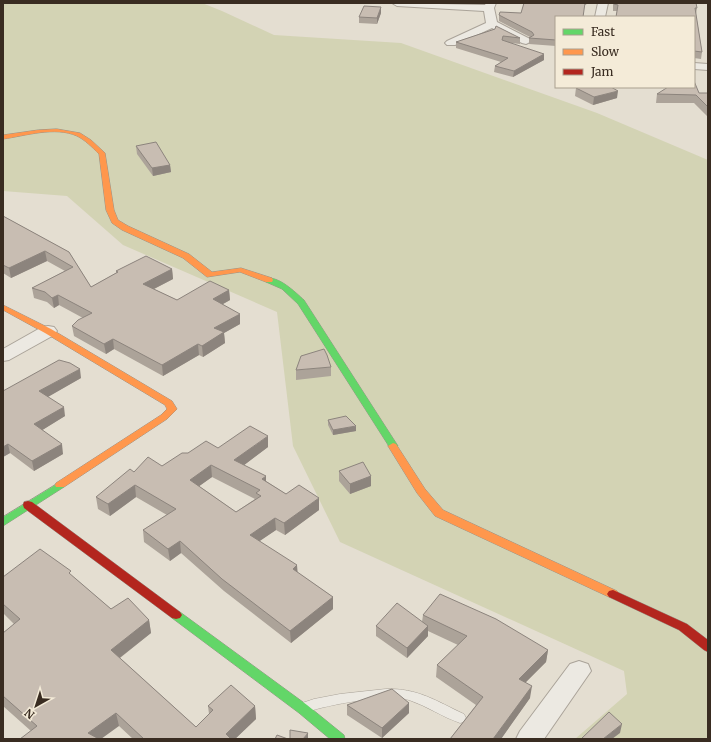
<svg xmlns="http://www.w3.org/2000/svg" width="711" height="742" viewBox="0 0 711 742" font-family="Merriweather,serif">
<style>
.green{fill:#d3d3b4}
.lines{fill:none;stroke-linecap:round;stroke-linejoin:round}
.lane-casing{stroke:#aaa399;stroke-width:1}
.street-casing{stroke:#aaa399;stroke-width:2}
.fast-casing{stroke:#999389;stroke-width:1}
.slow-casing{stroke:#999389;stroke-width:1}
.jam-casing{stroke:#999389;stroke-width:1}
.lane{fill:#ece9e2;fill-rule:evenodd}
.street{fill:#ece9e2;fill-rule:evenodd}
.fast{fill:#63d668;fill-rule:evenodd}
.slow{fill:#ff974d;fill-rule:evenodd}
.jam{fill:#b3261e;fill-rule:evenodd}
.wall{fill:#aca399;fill-rule:evenodd}
.shaded-wall{fill:#8c847d}
.building{fill:#c8bdb2;stroke:#8c847d;fill-rule:evenodd}
</style>
<rect width="100%" height="100%" fill="#e4ded1"/>
<path class="green" d="M3 3H202L222 11 274 35 401 43 597 113 708 160V739H575L627 694 624 671 340 542 293 446 277 312 123 245 67 196 3 191Z"/>
<g class="lines">
<defs>
<path id="lane" d="M386 689C418 688 436 701 464 714L466 718 464 722 460 723C442 717 427 706 409 700 388 693 328 705 306 712L302 711 300 707 302 703 314 699 340 694Z"/>
<path id="street" d="M392 3 485 5 486 3H496L494 8 497 22 530 39 532 41 526 44 522 43 492 28 455 45H447L445 43 447 41 486 23 484 11 397 6Z
M598 3H608L605 17H595Z
M694 63 708 64V70L694 69Z
M48 326 54 327 57 331 54 335 9 360 3 361V349L42 327Z
M579 661 588 664 591 671 544 739H516L520 731 570 664Z"/>
<path id="fast" d="M266 278C279 276 295 292 304 300L398 446 396 448H390L298 304 282 289 266 282 265 280Z
M60 482 64 483 65 485 64 487 3 526V517Z
M176 611 180 612 307 705 344 735 345 739H330L299 713 172 618 170 615 172 612Z"/>
<path id="slow" d="M57 129 80 133 91 140 105 153 114 210 118 220 128 226 189 254 212 272 241 268 272 278 273 280 272 282H266L240 272 207 277 183 258 122 230 112 223 106 210 99 154C92 147 85 140 77 136 55 126 25 136 3 139V135L38 130Z
M3 305 51 329 172 401 177 409 167 419 64 487H56L55 485 56 483 161 415 167 409 165 405 45 333 3 310Z
M393 443 396 444 425 489 443 510 617 591 619 594 617 597 613 598 609 597 435 516 417 493 388 446Z"/>
<path id="jam" d="M28 501 32 502 180 612 182 615 180 618 176 619 172 618 24 508 23 505 24 502Z
M613 590 687 624 708 640V652L704 650 679 630 609 597 607 594 609 591Z"/>
</defs>
<use href="#lane" class="lane-casing"/>
<use href="#street" class="street-casing"/>
<use href="#fast" class="fast-casing"/>
<use href="#slow" class="slow-casing"/>
<use href="#jam" class="jam-casing"/>
<use href="#lane" class="lane"/>
<use href="#street" class="street"/>
<use href="#fast" class="fast"/>
<use href="#slow" class="slow"/>
<use href="#jam" class="jam"/>
</g>
<path class="wall" d="M524 3H587L586 5H584L556 17V46L529 44V38L530 37 499 21V15L521 13Z
M613 3H696L697 8 696 14 702 52 701 59 694 58V17H616L617 11H613Z
M381 13 377 24 359 23V17Z
M495 29 520 38V44L511 43 544 60 513 77 494 72 495 66 501 62 456 48V42Z
M576 88 617 98 593 105 575 96Z
M699 93H708V117L694 103H656L657 94Z
M136 146 170 165 171 172 153 176 137 154Z
M3 216 69 252 91 287 116 273V271L172 269 173 279 154 289 177 300 229 290 230 300 223 304 240 324 224 333 225 343 203 357 199 355 163 376 114 349 106 354 74 336 72 326 83 318 59 305 54 308 47 302 34 298 32 288 65 271 47 261 11 278 3 273Z
M331 367V376L296 380V370Z
M81 378 47 397 65 416 42 430 63 454 34 471 10 453 3 457V391Z
M328 420 356 431 333 435 328 425Z
M268 447 244 465 266 481 286 494 319 510 285 535 276 530 259 541 297 572 333 597V609L291 643 224 591 181 553 170 561 144 542 143 530 167 515 136 497 110 516 98 509 96 497 134 472 162 466 188 453 218 448ZM212 477 255 499 236 512 199 486Z
M339 471 371 476V486L350 494 339 481Z
M72 576 111 609 149 620 151 633 120 658 196 727 209 714 208 706H255L256 719 235 739H133L119 726 31 731 3 706V633L14 624 3 613V577Z
M423 615 548 650 546 662 526 682 530 698 501 739H450L476 705 436 677 437 665 458 645 428 631V636L407 658 376 636V626L422 622Z
M347 705 409 713 382 738 347 715Z"/>
<path class="shaded-wall" d="M381 7V13L377 24V18Z
M544 54V60L513 77 514 71Z
M618 91 617 98 593 105 594 97Z
M170 165 171 172 153 176 152 168Z
M45 251 47 261 11 278 9 268Z
M172 269 173 279 144 294 143 284Z
M229 290 230 300 214 309 213 299Z
M58 295 59 305 54 308 52 298Z
M240 314V324L224 333 225 343 203 357 202 346 214 328Z
M113 339 114 349 106 354 104 344Z
M198 344 199 355 163 376 162 365Z
M80 369 81 378 41 401 39 391Z
M64 407 65 416 36 434 34 424Z
M356 426V431L333 435V430Z
M268 436V447L235 472 234 460Z
M8 444 10 453 3 457V447Z
M62 444 63 454 34 471 32 461Z
M211 465 212 477 191 492 190 480Z
M266 476V488L262 479Z
M371 476V486L350 494V484Z
M135 485 136 497 110 516 108 504Z
M319 498V510L285 535 284 523Z
M275 518 276 530 251 547 250 535Z
M180 541 181 553 170 561 168 549Z
M297 565 298 577 293 569Z
M333 597V609L291 643 290 631Z
M149 620 151 633 113 663 111 650Z
M428 626V636L407 658V648Z
M548 650 546 662 517 691 519 679Z
M532 686 530 698 501 739H493Z
M409 703V713L382 738V728Z
M255 706 256 719 235 739H226V734Z
M116 713 119 726 101 739H89L88 733Z
M622 724 620 733 612 739H603Z
M308 733V739H303Z"/>
<path class="building" d="M524 3H585L583 17H556V40L529 38 534 35 532 32 499 15 500 12 521 13Z
M614 3H696L697 8H695L702 52 694 51V17H616L618 5 614 4Z
M364 6 381 7 377 18 359 17Z
M496 26 520 38 503 36 502 40 544 54 514 71 495 66 508 58 456 42 495 29Z
M694 81 699 93H708V107L696 95 657 94 668 87H694Z
M581 87H611L618 91 594 97 576 88Z
M156 142 170 165 152 168 136 146Z
M3 216 69 252 91 287 118 272 116 271 146 256 172 269 143 284 177 300 210 281 229 290 213 299 240 314 214 328 224 332 202 346 198 344 162 365 113 339 104 344 72 326 78 320 92 313 58 295 52 298 45 292 32 288 73 267 45 251 9 268 3 265Z
M324 349 327 355 331 367 296 370 301 356Z
M59 360 70 363 80 369 39 391 64 407 34 424 62 444 32 461 8 444 3 447V391Z
M346 416 356 426 333 430 328 420Z
M250 426 268 436 234 460 266 476 262 479 286 494 299 485 319 498 284 523 275 518 250 535 297 565 293 569 333 597 290 631 222 579 180 541 168 549 143 530 176 509 135 485 108 504 96 497 130 469 134 472 148 457 162 466 182 453H188L206 441 218 448ZM211 465 260 490 256 493 261 496 236 512 190 480Z
M363 462 371 476 350 484 339 471Z
M40 549 71 571 69 573 111 609 128 598 149 620 111 650 196 727 213 710 208 706 231 685 255 706 226 734 231 739H144L116 713 88 733 99 739H20L37 726 3 696V633L20 619 3 604V577Z
M440 594 496 619 548 650 519 679 532 686 493 739H450L483 697 437 665 467 636 423 615Z
M397 603 428 626 407 648 376 626Z
M392 689 409 703 382 728 347 705Z
M609 712 622 724 603 739H581Z
M290 730 308 733 303 739H290Z
M277 735 288 739H275Z"/>
<rect width="711" height="742" fill="none" stroke="#392c21" stroke-width="8"/>
<rect x="555" y="16" width="140" height="72" fill="#f4ebd8" stroke="#a99f8f"/>
<rect x="563" y="29" width="20" height="6" fill="#63d668" stroke="#a99f8f"/>
<text x="591" y="36" font-size="12" fill="#392c21">Fast</text>
<rect x="563" y="49" width="20" height="6" fill="#ff974d" stroke="#a99f8f"/>
<text x="591" y="56" font-size="12" fill="#392c21">Slow</text>
<rect x="563" y="69" width="20" height="6" fill="#b3261e" stroke="#a99f8f"/>
<text x="591" y="76" font-size="12" fill="#392c21">Jam</text>
<g transform="translate(36 706) rotate(219)" stroke="#f4ebd8" stroke-width="3" paint-order="stroke">
<path d="M0-3L7 15L0 10L-7 15Z" fill="#392c21"/>
<text y="-6" font-size="11" font-weight="bold" text-anchor="middle" fill="#392c21">N</text>
</g>
</svg>
